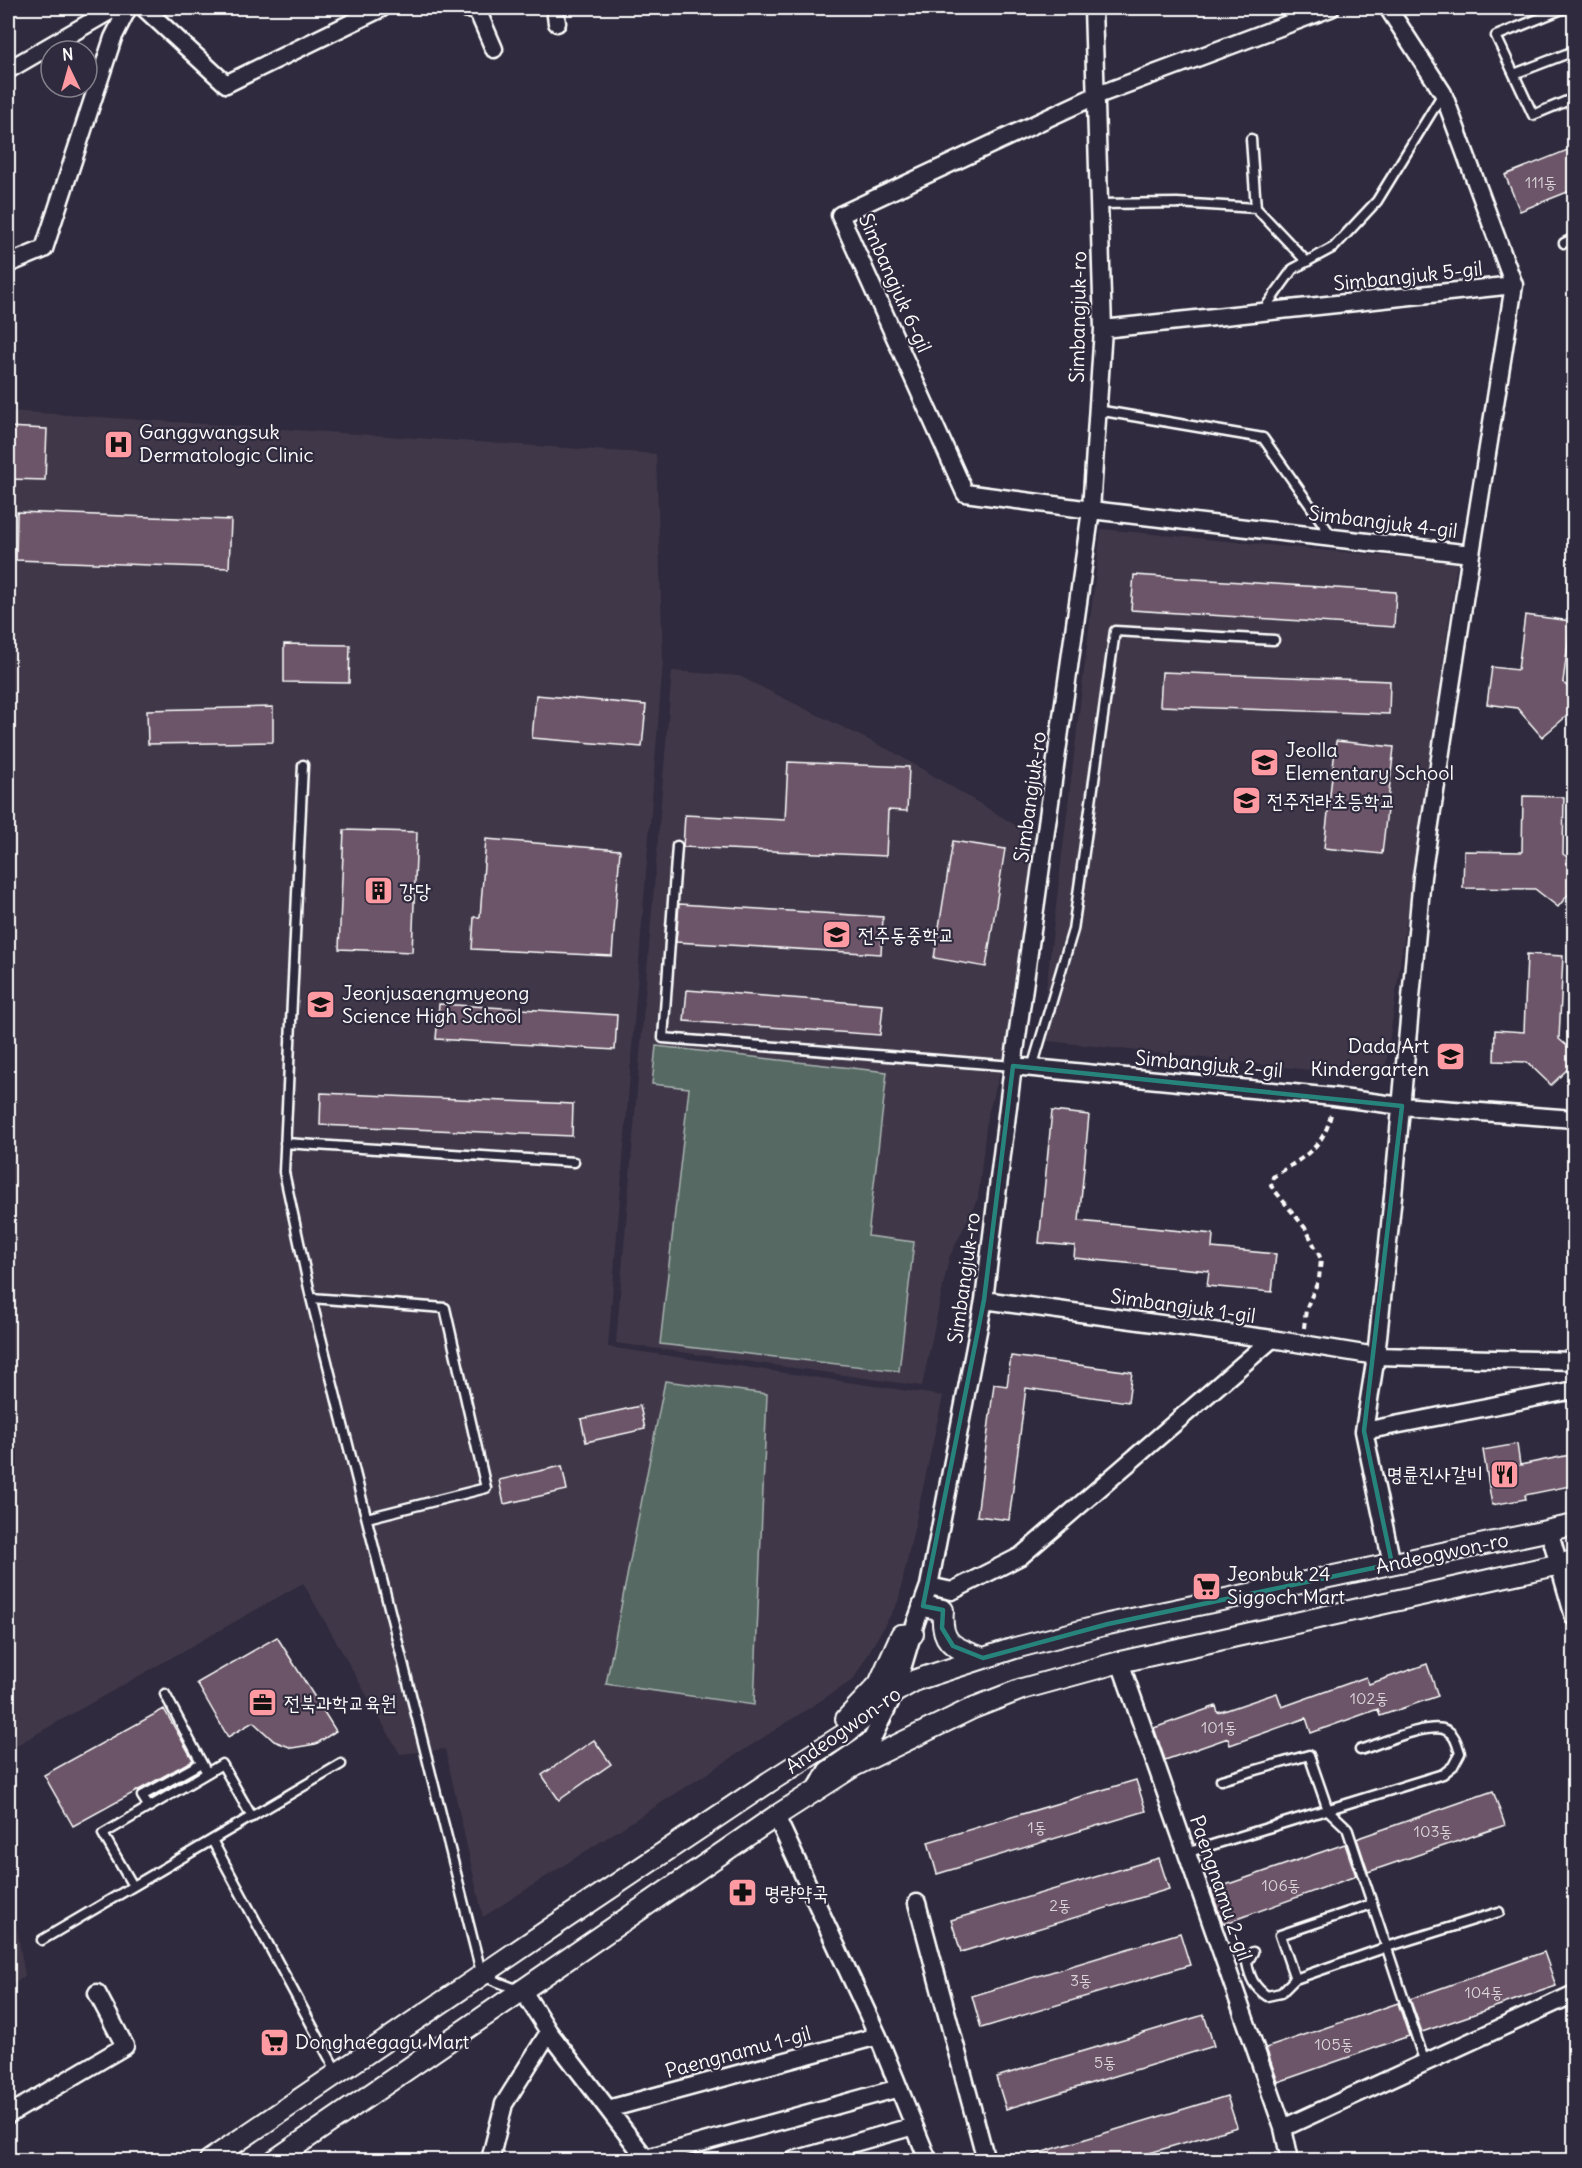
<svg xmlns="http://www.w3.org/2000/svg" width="1582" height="2168" viewBox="0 0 1582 2168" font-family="Delius,'Poor Story',sans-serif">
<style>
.built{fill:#41374a}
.green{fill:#566963;stroke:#aab4b1;stroke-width:1.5}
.building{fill:#6c5568;stroke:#fff;stroke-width:1.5}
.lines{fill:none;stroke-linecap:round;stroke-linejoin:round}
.service-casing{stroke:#fff;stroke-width:13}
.minor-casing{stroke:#fff;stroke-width:21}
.tertiary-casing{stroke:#fff;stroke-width:24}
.path{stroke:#fff;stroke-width:4;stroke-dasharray:6 4.5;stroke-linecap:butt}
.service{stroke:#2f2a3d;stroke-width:8}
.minor{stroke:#2f2a3d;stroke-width:16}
.tertiary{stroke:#2f2a3d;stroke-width:20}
.marked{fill:none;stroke:#27847c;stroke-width:4.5;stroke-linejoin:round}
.labels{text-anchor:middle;stroke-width:4.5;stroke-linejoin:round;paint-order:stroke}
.number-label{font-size:16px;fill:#dad4d9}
.street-label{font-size:20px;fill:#fff;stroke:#2f2a3d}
.poi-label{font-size:20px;fill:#fff;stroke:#2f2a3d;text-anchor:start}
</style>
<rect width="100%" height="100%" fill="#2f2a3d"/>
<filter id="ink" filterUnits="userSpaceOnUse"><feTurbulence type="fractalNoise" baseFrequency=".0167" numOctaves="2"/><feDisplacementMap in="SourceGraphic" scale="12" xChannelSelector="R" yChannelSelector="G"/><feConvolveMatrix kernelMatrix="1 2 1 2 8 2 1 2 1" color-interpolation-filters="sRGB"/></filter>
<g filter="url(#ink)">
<path class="built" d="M8 411 656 454 663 661 608 1347 943 1396 898 1602 853 1680 483 1917 445 1749 400 1754 303 1583 8 1750Z
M1101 529 1457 563 1384 1078 1040 1040Z
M672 671 739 676 895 753 1034 836 1012 1033 987 1117 978 1198 949 1258 922 1386 616 1343Z
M8 1875 25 1976 8 1987Z"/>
<path class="green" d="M656 1046 887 1072 868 1236 914 1242 899 1371 660 1344 689 1088 652 1084Z
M665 1381 767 1394 754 1705 606 1684Z"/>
<path class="building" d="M1575 147V189L1520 211 1505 175Z
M8 427 47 429 45 480 8 479Z
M17 512 231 520 229 568 16 560Z
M1134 575 1396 592 1394 627 1131 610Z
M1525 615 1571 621 1563 682 1575 695V709L1542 737 1517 708 1487 704 1492 667 1518 670Z
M284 644 350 645 349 683 284 682Z
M1162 672 1390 681 1389 714 1160 706Z
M536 695 646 705 642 747 532 738Z
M273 707V742L148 744 147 710Z
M1336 741 1394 747 1382 854 1324 848Z
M788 762 909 767 907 811 888 810 886 856 683 847 685 815 785 820Z
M1523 796 1564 797 1563 854 1575 863V886L1558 907 1535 889 1463 888 1464 851 1522 852Z
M344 830 417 832 412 952 339 949Z
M486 839 620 850 612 956 472 949 474 917H480Z
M953 841 1005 849 986 967 934 958Z
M679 904 883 917 881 954 676 942Z
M1527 954 1563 956 1559 1039 1575 1053V1062L1551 1085 1527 1062 1494 1061 1495 1030 1524 1032Z
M687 990 883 1005 880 1035 684 1021Z
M439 1004 617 1015 615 1050 436 1039Z
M321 1093 573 1104 572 1136 320 1125Z
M1052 1111 1089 1115 1079 1221 1213 1234 1212 1248 1276 1254 1272 1292 1207 1286 1209 1271 1074 1258 1075 1246 1039 1243Z
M1011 1356 1132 1372 1128 1402 1026 1388 1009 1520 977 1516 994 1384 1007 1386Z
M640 1406 645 1429 586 1442 581 1419Z
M1517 1444 1520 1465 1575 1454V1485L1525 1495 1526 1499 1492 1505 1483 1450Z
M562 1466 567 1490 504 1504 499 1480Z
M277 1637 336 1731 316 1744 292 1748 274 1741 253 1722 228 1737 197 1683Z
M1427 1664 1438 1696 1380 1716 1378 1709 1311 1733 1306 1718 1230 1745 1228 1738 1165 1760 1154 1728 1216 1706 1218 1713 1277 1693 1282 1707 1366 1677 1369 1684Z
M164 1709 193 1760 73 1826 44 1775Z
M594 1740 611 1764 559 1800 542 1775Z
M1136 1780 1146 1811 937 1874 928 1842Z
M1493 1791 1505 1825 1368 1872 1357 1839 1361 1837Z
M1345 1844 1356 1876 1223 1924 1211 1890Z
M1159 1858 1169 1889 961 1952 951 1920Z
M1180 1933 1190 1965 981 2028 972 1996Z
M1544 1952 1556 1986 1422 2032 1410 1999Z
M1398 2003 1409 2036 1278 2082 1266 2048Z
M1204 2015 1214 2046 1006 2109 996 2077Z
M1227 2096 1237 2127 1126 2160H1026V2157Z"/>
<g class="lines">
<defs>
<path id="service" d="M1565 8 1496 36 1533 115 1574 98
M1514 74 1574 51
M1251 139 1256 208 1307 262
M1099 204 1177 203 1256 208
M1564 243 1574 238
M1262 312 1293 269 1334 247 1377 201 1442 95
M1097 410 1263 438 1333 538
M303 765 284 1172 311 1298 482 1976 519 1990
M677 846 663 1038 1013 1066
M1032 1068 1073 930 1115 631 1274 640
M285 1143 574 1162
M311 1298 445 1308 486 1488 367 1518
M207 1773 222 1764 252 1817
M1221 1780 1309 1755 1328 1810 1347 1828 1425 2063
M149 1807 142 1796 201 1763
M212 1840 338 2074
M1186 1853 1443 1774 1453 1766 1460 1753C1457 1744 1455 1734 1446 1730 1428 1722 1379 1744 1360 1750
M133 1886 103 1834 207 1773 165 1694
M42 1940 341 1764
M1253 1952 1247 1963C1250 1978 1254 1987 1267 1996L1281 1993 1295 1979 1387 1947 1499 1912
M1295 1979 1280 1935 1372 1904"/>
<path id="minor" d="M144 8 226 84 382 8
M465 8 478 12 494 49
M555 8 557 23
M1331 8 1095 96 840 215 965 493 1091 510 1471 554 1514 285 1443 93 1388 8
M8 70 115 8
M8 264 44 249 113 38 128 8
M1103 329 1514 285
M1013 1066 1334 1097 1402 1106 1574 1119
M984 1300 1272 1339 1376 1356 1574 1361
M1364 1431 1574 1390
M1549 1530 1574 1617
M1392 1564 1364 1431 1376 1356 1393 1196 1422 877 1471 554
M929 1586 952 1591 1021 1556 1272 1339
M1120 1662 1283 2128 1290 2160
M816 1790 827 1770 872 1739 895 1692 916 1622 929 1586 984 1300 1013 1066 1091 510 1103 329 1093 8
M776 1816 878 2036 928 2160
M917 1903 986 2160
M523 1991 549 2032 647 2160
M608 2109 878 2036
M8 2115 125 2046 97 1993
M1283 2128 1574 1994
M646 2158 899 2088
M490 2160 504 2104 549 2032
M794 2160 914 2126"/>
<path id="tertiary" d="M923 1606 943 1610C940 1645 954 1647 983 1658
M846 1719 879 1684 901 1635 913 1634
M210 2160 554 1926 769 1782 846 1733 895 1692 916 1680 1015 1648 1108 1624 1574 1525
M275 2160 776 1816 854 1766 973 1708 1022 1689 1120 1662 1574 1561"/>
</defs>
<use href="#service" class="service-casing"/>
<use href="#minor" class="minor-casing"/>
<use href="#tertiary" class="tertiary-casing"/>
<path class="path" d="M1304 1328 1306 1309 1319 1279 1321 1259 1306 1229 1271 1186 1273 1177C1300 1159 1324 1149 1331 1114"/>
<use href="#service" class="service"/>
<use href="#minor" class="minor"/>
<use href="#tertiary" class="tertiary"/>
</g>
</g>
<path class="marked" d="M1013 1066 1402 1106 1364 1431 1392 1564 1108 1624 983 1658 953 1646 942 1628 943 1610 923 1606 984 1300Z"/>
<defs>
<symbol id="hospital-square" viewBox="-11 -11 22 22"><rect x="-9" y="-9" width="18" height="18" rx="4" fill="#ff9aa2" stroke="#2f2a3d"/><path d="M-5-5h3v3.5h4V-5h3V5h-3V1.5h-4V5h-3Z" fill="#111"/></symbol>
<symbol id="school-square" viewBox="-11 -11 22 22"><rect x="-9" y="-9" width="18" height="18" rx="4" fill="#ff9aa2" stroke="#2f2a3d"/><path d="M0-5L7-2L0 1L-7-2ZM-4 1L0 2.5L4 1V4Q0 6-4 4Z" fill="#111"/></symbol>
<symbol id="building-square" viewBox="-11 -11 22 22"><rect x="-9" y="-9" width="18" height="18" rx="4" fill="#ff9aa2" stroke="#2f2a3d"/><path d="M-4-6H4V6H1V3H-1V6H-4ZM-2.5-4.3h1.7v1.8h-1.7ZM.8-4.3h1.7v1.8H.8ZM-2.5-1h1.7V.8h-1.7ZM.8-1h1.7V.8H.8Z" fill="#111"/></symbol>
<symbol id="restaurant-square" viewBox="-11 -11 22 22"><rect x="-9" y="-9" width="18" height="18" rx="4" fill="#ff9aa2" stroke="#2f2a3d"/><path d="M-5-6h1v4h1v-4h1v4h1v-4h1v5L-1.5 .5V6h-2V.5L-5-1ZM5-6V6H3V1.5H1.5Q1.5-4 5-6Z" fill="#111"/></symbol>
<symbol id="supermarket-square" viewBox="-11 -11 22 22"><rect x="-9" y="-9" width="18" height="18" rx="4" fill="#ff9aa2" stroke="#2f2a3d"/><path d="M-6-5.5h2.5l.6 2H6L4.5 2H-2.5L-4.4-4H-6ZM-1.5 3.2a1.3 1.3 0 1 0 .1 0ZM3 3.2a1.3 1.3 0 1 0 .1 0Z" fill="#111"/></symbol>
<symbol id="office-square" viewBox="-11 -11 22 22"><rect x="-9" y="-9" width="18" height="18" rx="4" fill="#ff9aa2" stroke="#2f2a3d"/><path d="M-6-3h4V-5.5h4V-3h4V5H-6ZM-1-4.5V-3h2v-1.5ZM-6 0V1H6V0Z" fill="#111"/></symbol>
<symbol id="pharmacy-square" viewBox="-11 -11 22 22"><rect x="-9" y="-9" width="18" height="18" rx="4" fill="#ff9aa2" stroke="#2f2a3d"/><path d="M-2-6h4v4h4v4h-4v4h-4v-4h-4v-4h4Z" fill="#111"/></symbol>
</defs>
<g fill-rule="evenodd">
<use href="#hospital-square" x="102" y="428" width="33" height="33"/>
<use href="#school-square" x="1248" y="746" width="33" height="33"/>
<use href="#school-square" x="1230" y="784" width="33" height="33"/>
<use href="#building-square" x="362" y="874" width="33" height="33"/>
<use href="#school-square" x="820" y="918" width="33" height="33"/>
<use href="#school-square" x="304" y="988" width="33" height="33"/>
<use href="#school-square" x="1434" y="1040" width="33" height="33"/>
<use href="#restaurant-square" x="1488" y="1458" width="33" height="33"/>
<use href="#supermarket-square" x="1190" y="1570" width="33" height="33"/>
<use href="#office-square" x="246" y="1686" width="33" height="33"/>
<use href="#pharmacy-square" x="726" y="1876" width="33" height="33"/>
<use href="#supermarket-square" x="258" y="2026" width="33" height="33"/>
</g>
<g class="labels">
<g class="number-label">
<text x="1541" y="188">111동</text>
<text x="1369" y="1704">102동</text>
<text x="1219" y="1733">101동</text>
<text x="1037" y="1833">1동</text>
<text x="1433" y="1837">103동</text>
<text x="1281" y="1891">106동</text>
<text x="1060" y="1911">2동</text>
<text x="1081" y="1986">3동</text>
<text x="1484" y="1998">104동</text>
<text x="1334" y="2050">105동</text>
<text x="1105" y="2068">5동</text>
</g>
<g class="street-label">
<text transform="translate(1408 276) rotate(-6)" y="7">Simbangjuk 5-gil</text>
<text transform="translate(895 283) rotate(66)" y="7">Simbangjuk 6-gil</text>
<text transform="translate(1078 317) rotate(-89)" y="7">Simbangjuk-ro</text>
<text transform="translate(1383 522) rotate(7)" y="7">Simbangjuk 4-gil</text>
<text transform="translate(1030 797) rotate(-82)" y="7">Simbangjuk-ro</text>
<text transform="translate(1209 1064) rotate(5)" y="7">Simbangjuk 2-gil</text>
<text transform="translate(964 1278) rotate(-82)" y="7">Simbangjuk-ro</text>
<text transform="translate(1183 1306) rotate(8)" y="7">Simbangjuk 1-gil</text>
<text transform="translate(1442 1553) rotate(-12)" y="7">Andeogwon-ro</text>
<text transform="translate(843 1730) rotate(-35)" y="7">Andeogwon-ro</text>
<text transform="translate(1221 1888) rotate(71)" y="7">Paengnamu 2-gil</text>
<text transform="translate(738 2052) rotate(-15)" y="7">Paengnamu 1-gil</text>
</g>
<g class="poi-label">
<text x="139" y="439">Ganggwangsuk<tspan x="139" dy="23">Dermatologic Clinic</tspan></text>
<text x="1285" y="757">Jeolla<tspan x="1285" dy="23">Elementary School</tspan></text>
<text x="1267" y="808">전주전라초등학교</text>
<text x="399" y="898">강당</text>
<text x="858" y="942">전주동중학교</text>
<text x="342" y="1000">Jeonjusaengmyeong<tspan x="342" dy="23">Science High School</tspan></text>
<text x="1429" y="1053" text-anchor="end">Dada Art<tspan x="1429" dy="23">Kindergarten</tspan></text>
<text x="1483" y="1481" text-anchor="end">명륜진사갈비</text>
<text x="1227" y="1581">Jeonbuk 24<tspan x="1227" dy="23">Siggoch Mart</tspan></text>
<text x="284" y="1710">전북과학교육원</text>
<text x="764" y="1900">명량약국</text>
<text x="295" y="2049">Donghaegagu Mart</text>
</g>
</g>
<rect width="1582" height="2168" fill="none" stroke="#2f2a3d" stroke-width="30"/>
<rect x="15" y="15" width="1552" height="2138" fill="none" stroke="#fff" stroke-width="2" filter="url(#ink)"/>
<g transform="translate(69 69) rotate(355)"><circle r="28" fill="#2f2a3d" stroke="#827f8b" stroke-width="1.5"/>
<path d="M0-4.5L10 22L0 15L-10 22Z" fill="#ff9aa2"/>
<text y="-9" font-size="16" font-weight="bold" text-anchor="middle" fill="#ffffff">N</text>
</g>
</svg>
